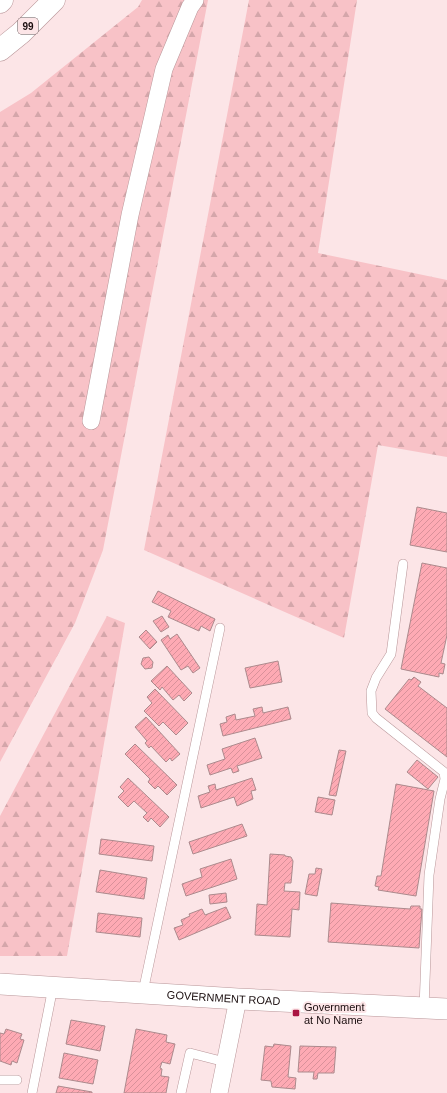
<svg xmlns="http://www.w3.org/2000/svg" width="447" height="1093" viewBox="0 0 447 1093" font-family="Arial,sans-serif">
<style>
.forest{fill:url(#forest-firs)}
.building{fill:url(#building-hatch);stroke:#ac8a8d}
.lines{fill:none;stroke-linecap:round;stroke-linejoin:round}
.service-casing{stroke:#b99699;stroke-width:10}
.minor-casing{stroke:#b99699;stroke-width:18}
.tertiary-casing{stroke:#b99699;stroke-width:22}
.trunk-casing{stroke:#b99699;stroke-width:23}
.service{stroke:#fff;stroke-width:9}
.minor{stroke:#fff;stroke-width:17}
.tertiary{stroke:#fff;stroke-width:21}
.trunk{stroke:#fff;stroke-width:22}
.poi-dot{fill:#aa1542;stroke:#fce5e7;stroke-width:1.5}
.labels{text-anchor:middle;stroke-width:4;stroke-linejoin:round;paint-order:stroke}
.shield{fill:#fce5e7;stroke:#5e4e50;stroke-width:1}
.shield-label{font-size:10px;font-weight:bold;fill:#1a0e0f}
.street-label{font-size:11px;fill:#1a0e0f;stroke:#fce5e7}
.poi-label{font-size:11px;fill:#1a0e0f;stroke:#fce5e7;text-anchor:start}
</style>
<defs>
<pattern id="forest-firs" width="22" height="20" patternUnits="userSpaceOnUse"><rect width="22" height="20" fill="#f8c2c7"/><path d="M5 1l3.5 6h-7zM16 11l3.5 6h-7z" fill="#d4a6aa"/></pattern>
<pattern id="building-hatch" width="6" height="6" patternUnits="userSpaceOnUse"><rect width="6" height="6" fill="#feaab4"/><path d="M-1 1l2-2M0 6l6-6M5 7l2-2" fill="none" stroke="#d9919a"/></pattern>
</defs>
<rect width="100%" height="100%" fill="#fce5e7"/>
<path class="forest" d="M142 0H208L103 550 75 623 0 762V112L31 93 138 7Z
M249 0H357L318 253 447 280V457L378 445 344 638 144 550Z
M107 616 125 623 67 956H0V816Z"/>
<path class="building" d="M417 507 447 513V552L410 545Z
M422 563 447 568V635L441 663 445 664 443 674 439 673V677L401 669Z
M158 591 215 619 210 631 201 626 199 631 168 617 171 611 152 602Z
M162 616 169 627 161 632 153 621Z
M146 630 157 642 150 649 139 637Z
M177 634 200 668 193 673 188 666 181 670 161 640 168 635 170 639Z
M149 657 153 662 152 668 145 669 141 664 143 658Z
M278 661 282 682 250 688 245 668Z
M167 666 192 693 184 701 179 695 173 700 162 687 160 690 151 681Z
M414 677 421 682 418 686 447 708V757L385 709 409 679 411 680Z
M155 689 188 723 176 735 163 722 159 726 144 711 152 703 147 697Z
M262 707 263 713 288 707 291 719 223 736 220 724 227 722 226 717 235 714 236 720 255 716 253 709Z
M146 717 180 754 172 761 170 758 166 762 151 746 149 748 145 743 147 741 135 727Z
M255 738 262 758 237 766 239 771 233 773 231 768 210 775 207 765 225 759 222 749Z
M135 744 177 785 167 795 158 786 155 789 148 782 150 779 125 754Z
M339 750 346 751 336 796 329 795Z
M417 760 438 777 428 789 407 772Z
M128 778 169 817 160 827 151 818 148 822 143 817 147 813 134 801 128 807 118 797 124 791 120 787Z
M252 778 256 790 251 791 253 799 237 806 234 797 201 808 198 796 210 792 208 786 215 784 216 790Z
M396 784 434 791 416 896 378 890 379 887 375 886 377 876H381Z
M318 797 335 800 332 815 315 812Z
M242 824 247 836 193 854 189 842Z
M101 839 154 846 152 861 99 854Z
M270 854 285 855V856L291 857 293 861 291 883H285L284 891 300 892 299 910 292 909 290 937 255 935 257 904 267 905Z
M231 859 237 879 186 896 182 884 202 877 200 869Z
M316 868 322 869 317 896 305 894 309 874H315Z
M100 870 147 878 144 899 96 892Z
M226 893 227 902 210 904 209 895Z
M331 903 410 909 411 906H420V909H422L419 948 328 942Z
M226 907 231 918 179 940 174 928 183 925 181 920 190 916 189 914 202 909 205 915Z
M98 913 142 918 140 937 96 932Z
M71 1020 105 1026 100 1051 66 1044Z
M6 1029 22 1034 20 1039 24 1040 17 1063 12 1061 11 1065 0 1061V1033L4 1034Z
M136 1029 167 1035 166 1042 175 1044 170 1064 162 1062 160 1068 162 1069 161 1076 169 1077 166 1093H124Z
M274 1044 291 1046 288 1077 296 1078 295 1089 272 1087 271 1081 261 1080 265 1046 273 1047Z
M300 1046 336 1047 334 1073H318L317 1079H313L314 1072H298Z
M64 1053 98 1060 93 1084 59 1078Z
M58 1086 92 1092V1093H56Z"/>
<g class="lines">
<defs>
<path id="service" d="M403 564 391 654 376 678 371 691 372 713 376 718 444 772 445 779 440 799 429 875 424 1008
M143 992 220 628
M0 1080H17
M32 1093 53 987
M181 1093 190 1053 225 1062"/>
<path id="minor" d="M91 421 130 215 164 69 190 7 195 0
M219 1093 238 999"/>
<g id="tertiary">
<path id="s1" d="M0 984 238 999 447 1009"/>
</g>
<path id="trunk" d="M0 2 2 0
M0 50 21 33 54 0"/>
</defs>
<use href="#service" class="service-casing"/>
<use href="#minor" class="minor-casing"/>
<use href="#tertiary" class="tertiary-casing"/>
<use href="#trunk" class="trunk-casing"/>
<use href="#service" class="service"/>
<use href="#minor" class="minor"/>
<use href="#tertiary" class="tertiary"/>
<use href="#trunk" class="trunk"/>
</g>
<rect class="poi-dot" x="292" y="1009" width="8" height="8" rx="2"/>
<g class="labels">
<rect class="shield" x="18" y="18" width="20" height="16" rx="3"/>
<g class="shield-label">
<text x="28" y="30">99</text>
</g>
<g class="street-label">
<text dy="4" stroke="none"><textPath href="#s1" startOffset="224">GOVERNMENT ROAD</textPath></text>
</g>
<g class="poi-label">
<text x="304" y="1011">Government<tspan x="304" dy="13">at No Name</tspan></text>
</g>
</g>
</svg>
